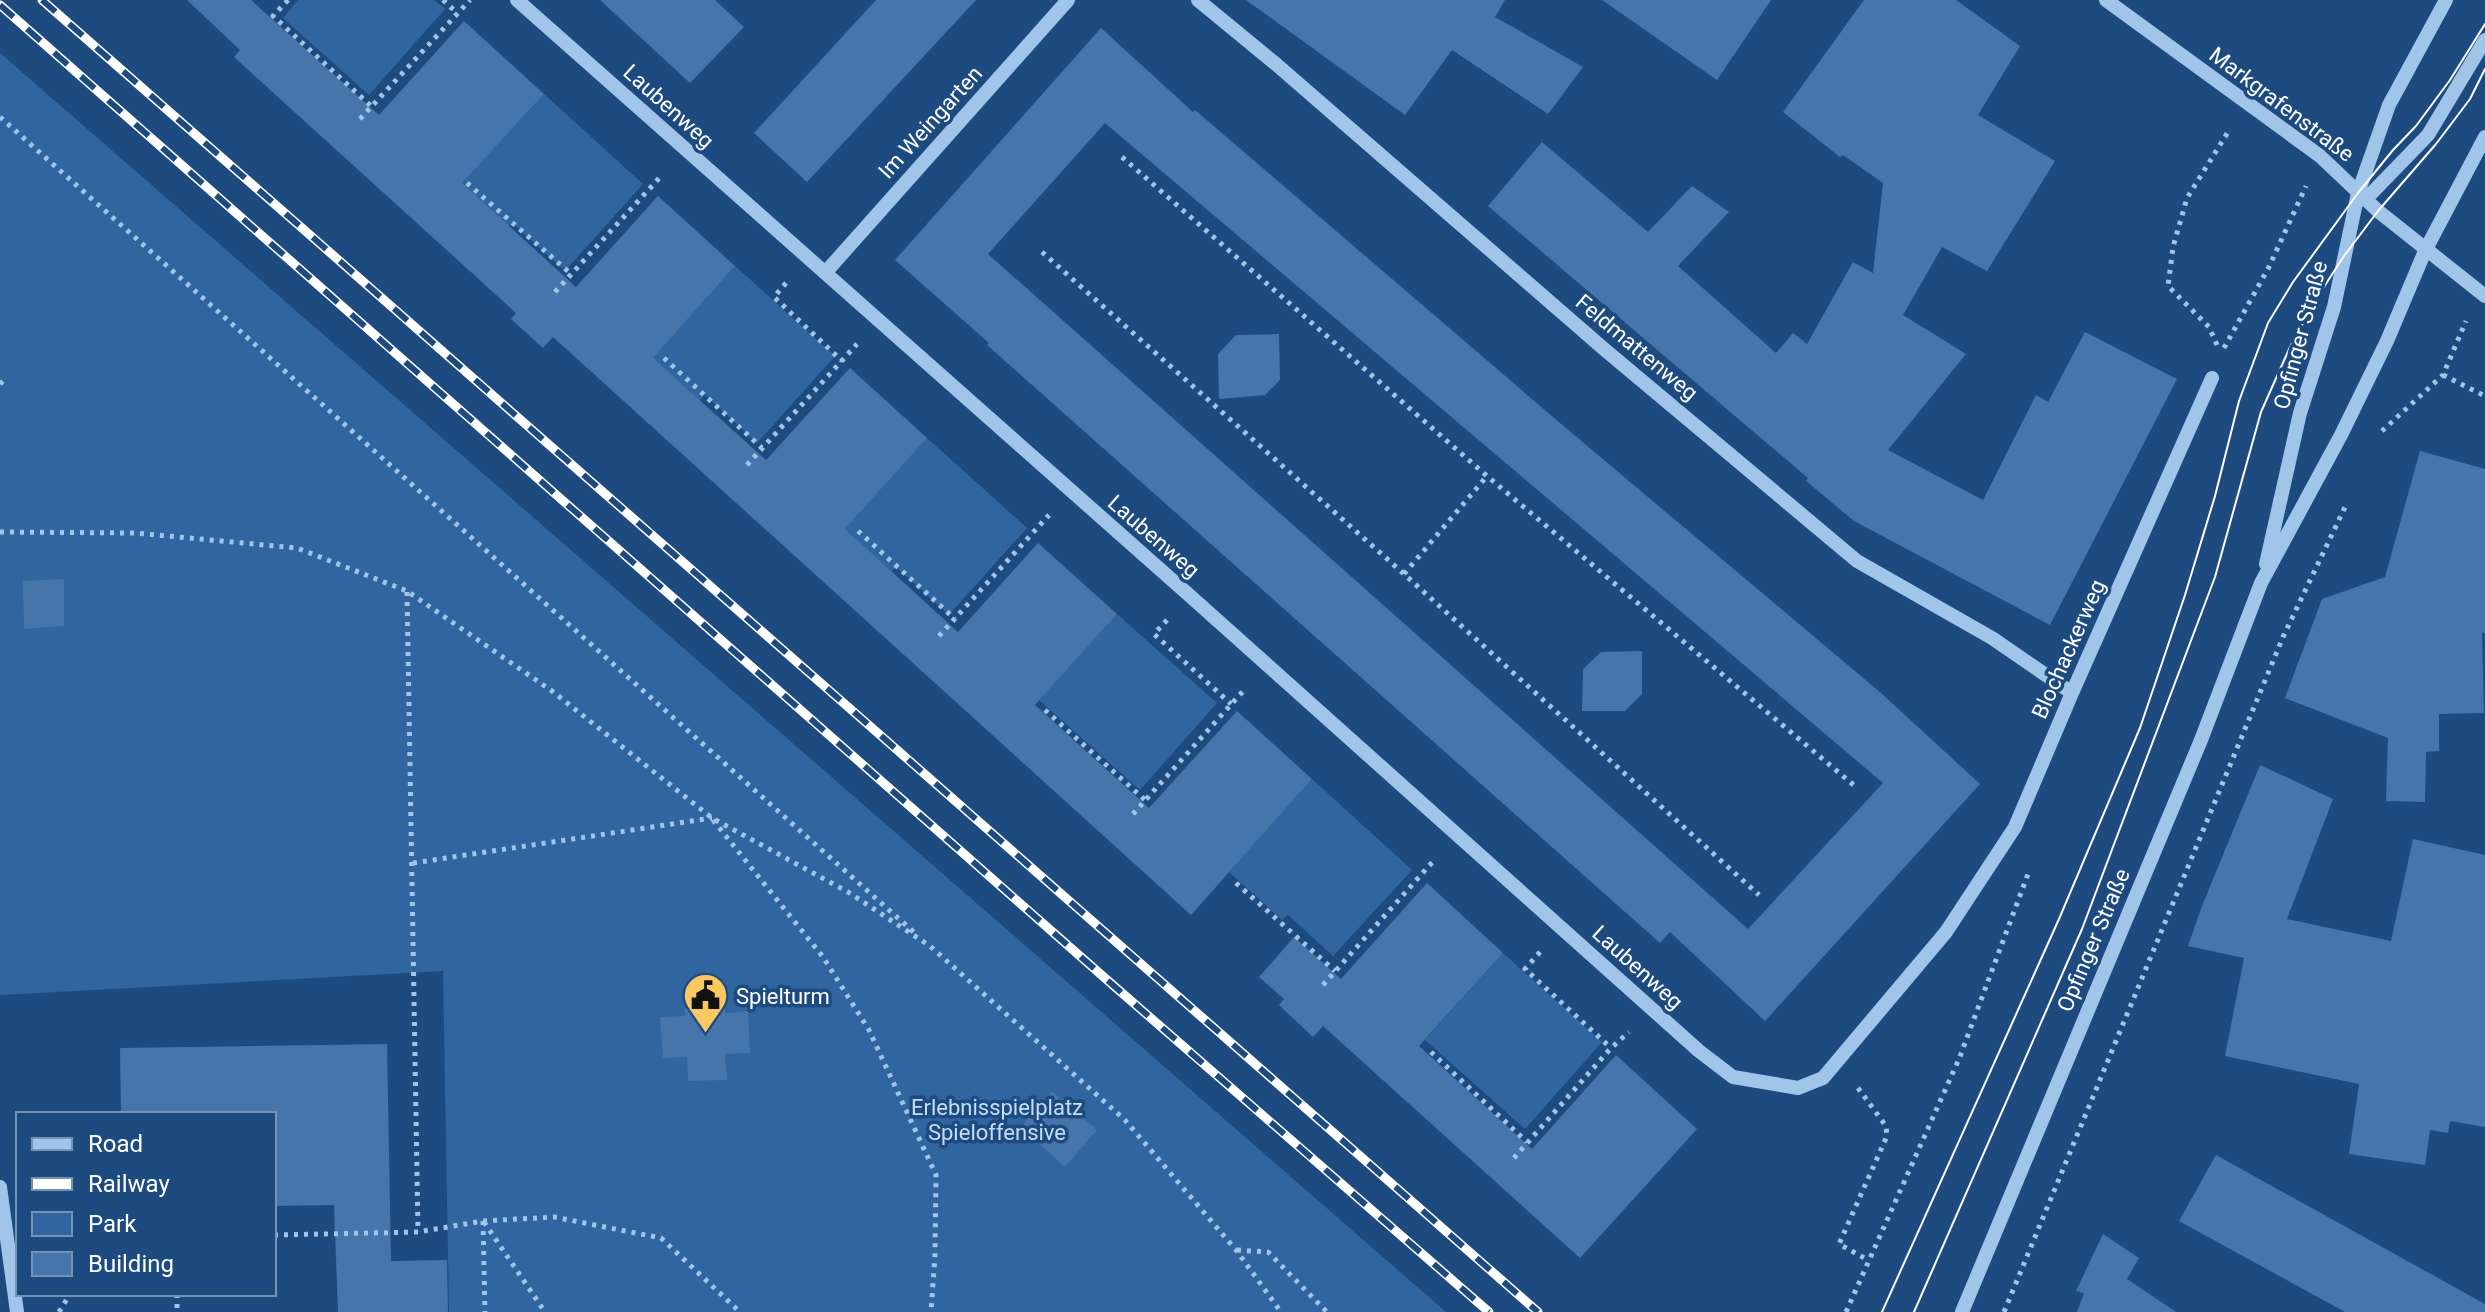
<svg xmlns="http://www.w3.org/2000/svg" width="2485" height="1312" viewBox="0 0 2485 1312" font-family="Roboto,sans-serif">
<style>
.green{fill:#30659f}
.building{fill:#4575aa;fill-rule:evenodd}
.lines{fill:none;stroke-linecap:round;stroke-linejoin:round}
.path{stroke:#a1c4e9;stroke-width:5;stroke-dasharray:4 6;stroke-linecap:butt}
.minor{stroke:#a1c4e9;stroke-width:14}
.tram{stroke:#fff;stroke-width:2}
.rail-casing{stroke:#fff;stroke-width:9}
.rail{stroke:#1d4b80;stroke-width:6;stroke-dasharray:18;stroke-linecap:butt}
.labels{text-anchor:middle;stroke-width:7;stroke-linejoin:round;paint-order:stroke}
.street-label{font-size:22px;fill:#fff;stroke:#1d4b80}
.poi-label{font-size:22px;fill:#fff;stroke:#1d4b80;text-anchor:start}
.park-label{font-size:22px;fill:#c5ddf7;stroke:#1d4b80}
</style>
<rect width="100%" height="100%" fill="#1d4b80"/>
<path class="green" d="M298 0H434L445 9 369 95 283 18Z
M0 53 1446 1312H449L443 971 0 995Z
M544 94 643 184 565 271 512 223 506 229 459 186Z
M735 266 835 356 757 443 705 395 698 402 652 359Z
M927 438 1027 528 949 615 896 567 890 573 843 531Z
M1117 614 1217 703 1140 790 1039 700Z
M1312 779 1412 870 1333 956 1288 915 1282 920 1229 872Z
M1503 953 1602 1042 1525 1129 1425 1040Z"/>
<path class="building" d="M187 0H251L379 115 464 21 544 94 462 183 576 287 658 196 735 266 653 358 766 460 850 368 927 438 845 529 958 632 1038 543 1117 614 1035 705 1149 808 1237 711 1312 779 1191 915 553 337 543 348 511 319 516 313 234 57 240 50Z
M600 0H715L744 27 690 83Z
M876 0H976L807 182 754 133Z
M1246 0H1505L1495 17 1583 67 1548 114 1452 50 1405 115Z
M1602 0H1771L1717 80Z
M1864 0H1956L2020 46 1978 115 2055 161 1987 271 1942 247 1903 315 1966 354 1888 450 1983 500 2036 395 2048 402 2085 332 2177 379 2050 625 1854 521 1806 481 1808 478 1488 206 1542 142 1648 232 1692 186 1729 212 1678 266 1776 353 1793 333 1807 344 1853 262 1873 273 1883 183 1843 155 1840 157 1783 112Z
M1101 28 1193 112 1195 110 1560 423 1881 693 1980 784 1765 1021 1670 932 1660 943 987 345 989 343 895 260ZM1105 123 1883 783 1748 929 988 254Z
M1279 334 1280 380 1265 395 1219 399 1218 354 1236 335Z
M2420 451 2485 469V633H2482L2484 713 2439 714V751L2426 752 2425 802 2386 801 2388 738 2285 698 2322 599 2385 577Z
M64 579V626L24 629 23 581Z
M1642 651V694L1625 711H1582L1583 669 1601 652Z
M2260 765 2333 799 2287 919 2391 941 2413 839 2485 855V1127L2450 1121 2448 1133 2430 1130 2425 1165 2349 1154 2359 1084 2225 1056 2244 958 2188 946 2202 906Z
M1427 883 1503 953 1419 1046 1532 1149 1616 1055 1697 1129 1580 1258 1323 1026 1313 1037 1279 1005 1284 999 1259 977 1294 937 1341 979Z
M725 990V1013L748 1011 750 1053 725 1054 727 1080 688 1081 687 1057 663 1058 660 1017 685 1016 684 993Z
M387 1044 391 1261 447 1260 448 1312H338L334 1205 274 1206V1114H121L120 1048Z
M1052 1091 1097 1130 1065 1167 1021 1127Z
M2216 1155 2485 1304V1312H2345L2179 1221Z
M2103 1234 2139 1258 2127 1279 2176 1312H2077L2084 1293 2076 1291Z"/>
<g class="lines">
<path class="path" d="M288 0 273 16 371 106
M443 0 457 13
M0 117 917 935
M360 119 470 0
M1122 157 1487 476 1856 787
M467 183 571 274
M1042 252 1404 574 1759 895
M786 283 774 297 842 361
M555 292 662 175
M2217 345 2209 327 2168 286 2173 247 2187 198 2228 132
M2224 348 2269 267 2306 186
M664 358 762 448
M2443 375 2485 396
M0 384 6 378
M2382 431 2443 375 2466 321
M747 465 857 344
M858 531 955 619
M0 532 135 533 297 548 407 591 552 691 712 818 848 892 930 946 1125 1120 1236 1250 1281 1312
M1404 574 1487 476
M407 592 418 1232
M1167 620 1154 634 1231 704
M939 636 1049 515
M1045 710 1145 800
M1133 814 1244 690
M713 820 823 957 869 1030 936 1175 935 1255 931 1312
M413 863 712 818
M1236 883 1335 971
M1540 952 1525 969 1611 1048
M1323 985 1436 858
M1431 1052 1527 1142
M1858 1088 1886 1126 1887 1136 1839 1244 1868 1260
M1514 1158 1611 1048 1629 1032
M483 1221 485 1312
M484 1222 545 1312
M274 1235 418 1232 483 1221 554 1217 661 1238 740 1312
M1237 1250 1268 1252 1327 1312
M177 1294V1312
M59 1312 70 1294
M1846 1312 1959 1059 2028 874
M2004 1312 2283 637 2346 505"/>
<path class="minor" d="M517 0 1189 595 1699 1051 1733 1077 1798 1088 1823 1078 1946 932 2015 827 2072 693 2212 378
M1198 0 1277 65 1604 349 1857 561 1992 638 2072 693
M2106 0 2320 156 2378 211 2485 296
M2365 200 2428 135 2485 40
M825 273 1068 0
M2266 564 2300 413 2334 307 2358 193 2389 105 2446 0
M0 1187 17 1312
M1962 1312 2201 740 2261 583 2341 435 2387 341 2425 251 2485 137"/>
<path class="tram" d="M1882 1312 2059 919 2140 728 2185 595 2215 496 2239 401 2268 323 2293 282 2358 193 2393 150 2416 126 2450 80 2485 24
M1914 1312 2082 929 2215 577 2261 412 2290 347 2318 296 2344 256 2378 211 2436 144 2470 99 2485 69"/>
<defs>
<path id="rail" d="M42 0 1538 1312
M0 5 1114 986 1489 1312"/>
</defs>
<use href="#rail" class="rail-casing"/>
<use href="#rail" class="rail"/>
</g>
<defs>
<symbol id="civic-pin" viewBox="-11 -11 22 30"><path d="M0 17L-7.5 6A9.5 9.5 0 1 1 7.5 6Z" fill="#f9c860" stroke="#1d4b80"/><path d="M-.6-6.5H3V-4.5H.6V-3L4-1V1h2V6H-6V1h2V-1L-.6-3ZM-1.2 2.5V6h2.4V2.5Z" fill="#111"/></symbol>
</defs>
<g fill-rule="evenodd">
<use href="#civic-pin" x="680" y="970" width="51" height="69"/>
</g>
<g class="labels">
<g class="street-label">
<text transform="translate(2282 104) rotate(37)" y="8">Markgrafenstraße</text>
<text transform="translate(669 106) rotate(42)" y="8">Laubenweg</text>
<text transform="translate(930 122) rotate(-48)" y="8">Im Weingarten</text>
<text transform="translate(2300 335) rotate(-75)" y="8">Opfinger Straße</text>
<text transform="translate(1637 347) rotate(40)" y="8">Feldmattenweg</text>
<text transform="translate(1154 536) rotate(41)" y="8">Laubenweg</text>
<text transform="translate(2068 649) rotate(-66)" y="8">Blochackerweg</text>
<text transform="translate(2093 940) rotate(-67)" y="8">Opfinger Straße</text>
<text transform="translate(1638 967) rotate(42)" y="8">Laubenweg</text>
</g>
<g class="poi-label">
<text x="736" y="1004">Spielturm</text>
</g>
<g class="park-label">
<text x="997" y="1115">Erlebnisspielplatz<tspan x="997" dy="25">Spieloffensive</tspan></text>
</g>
</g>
<rect x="16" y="1112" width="260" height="184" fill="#1d4b80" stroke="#7793b3" stroke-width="2"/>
<rect x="32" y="1138" width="40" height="12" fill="#a1c4e9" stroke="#7793b3" stroke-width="2"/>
<text x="88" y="1152" font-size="24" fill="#ffffff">Road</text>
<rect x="32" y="1178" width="40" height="12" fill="#ffffff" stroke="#7793b3" stroke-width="2"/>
<text x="88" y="1192" font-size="24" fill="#ffffff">Railway</text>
<rect x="32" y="1212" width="40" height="24" fill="#30659f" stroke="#7793b3" stroke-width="2"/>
<text x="88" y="1232" font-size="24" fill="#ffffff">Park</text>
<rect x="32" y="1252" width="40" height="24" fill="#4575aa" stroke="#7793b3" stroke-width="2"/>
<text x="88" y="1272" font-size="24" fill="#ffffff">Building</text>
</svg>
